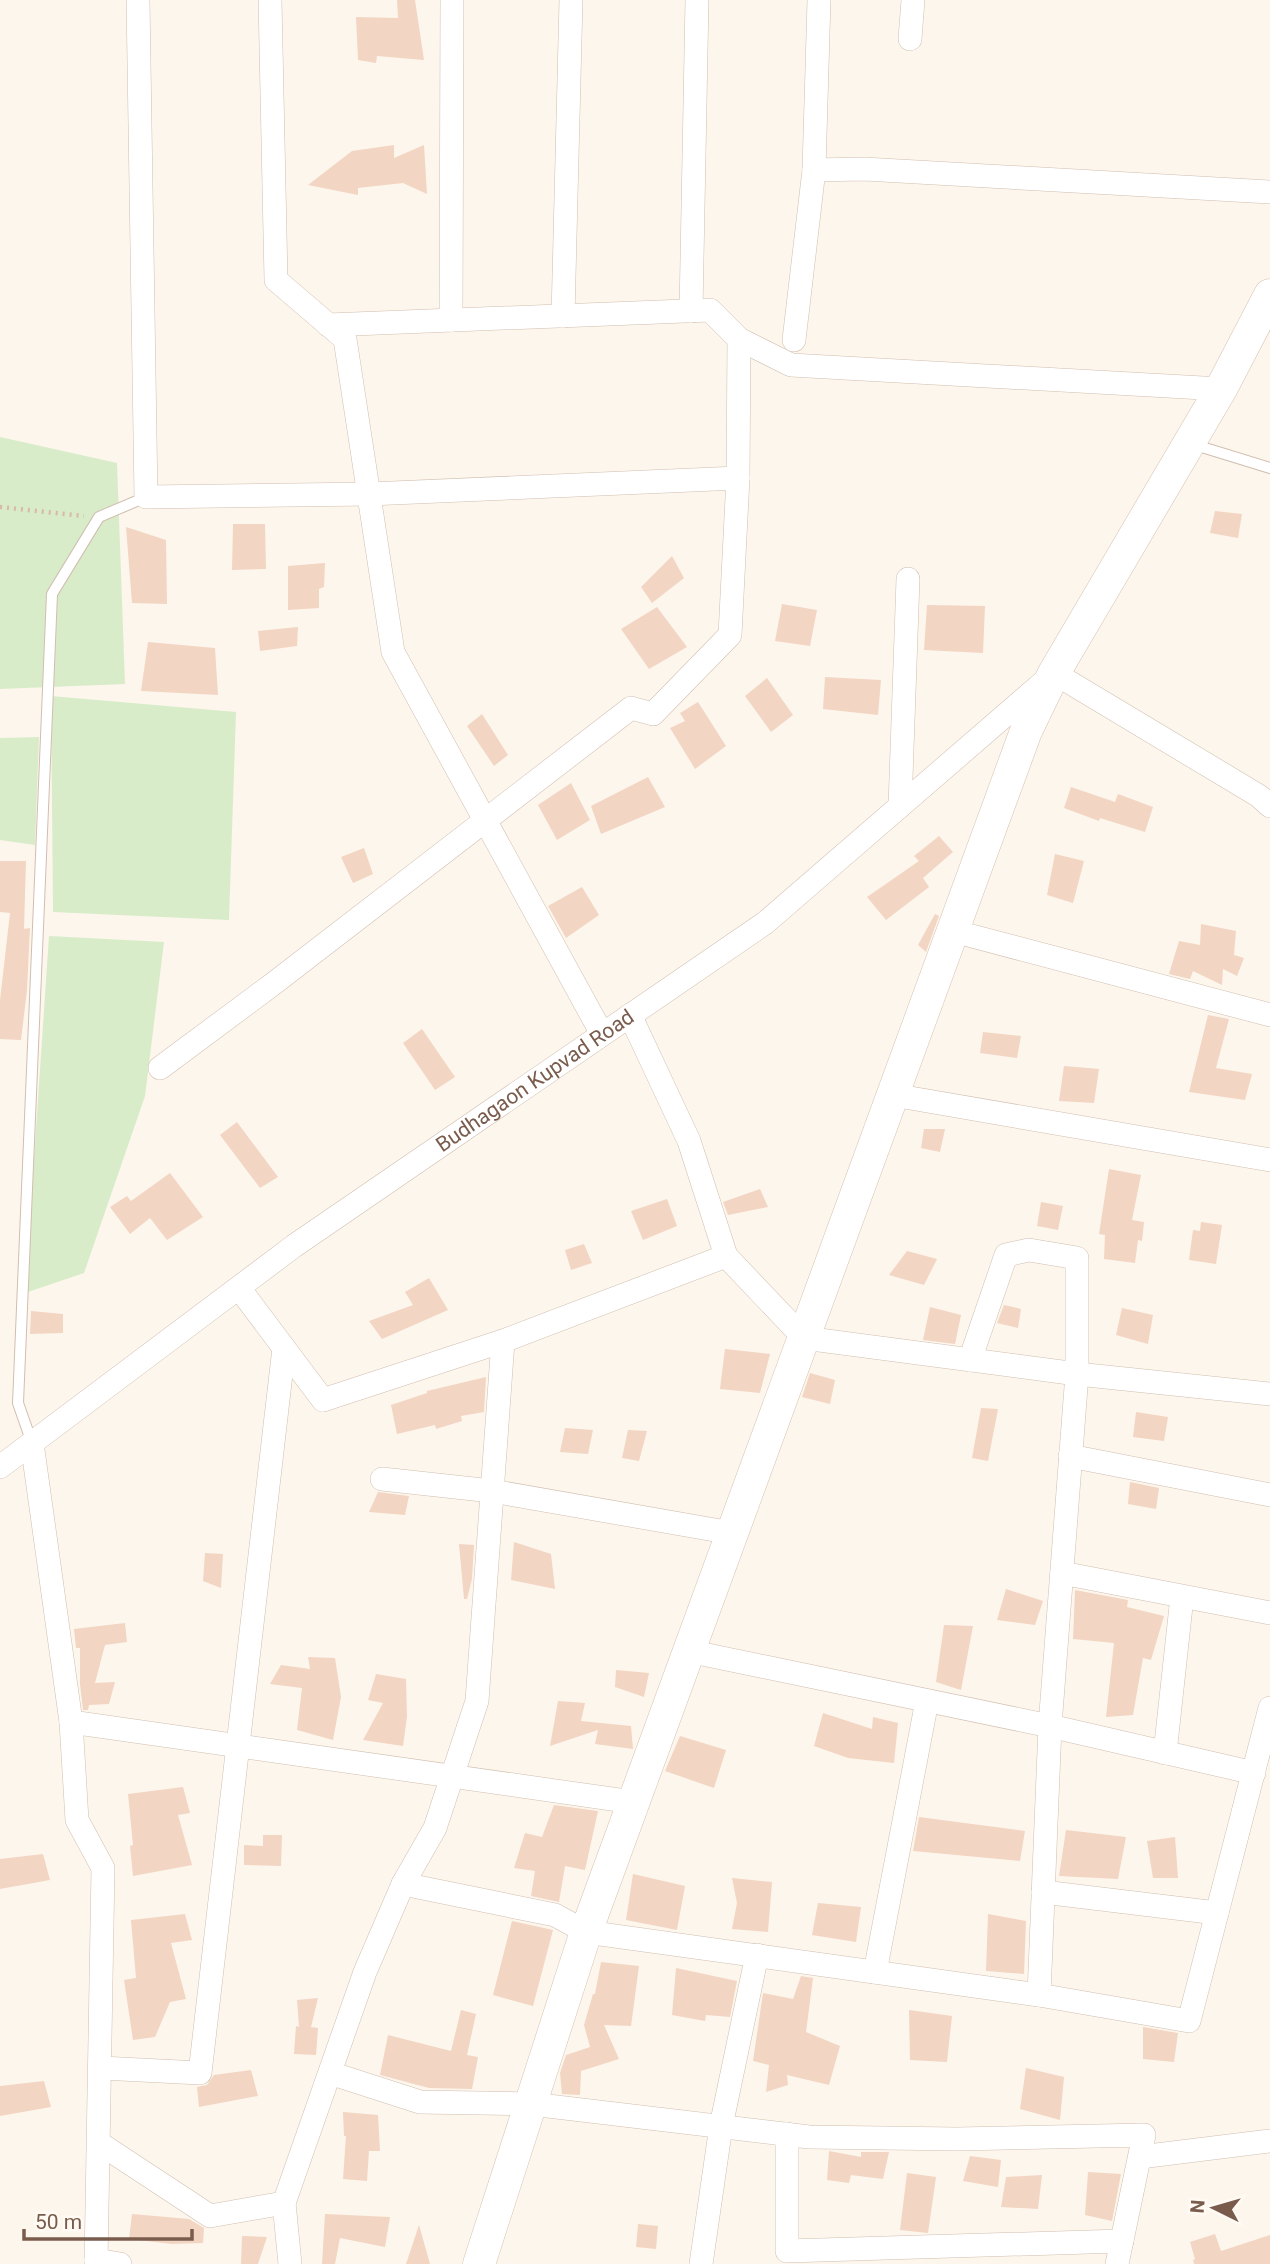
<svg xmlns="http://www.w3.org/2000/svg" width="1270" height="2264" viewBox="0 0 1270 2264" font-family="Roboto,sans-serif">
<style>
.green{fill:#d8ecc9}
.building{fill:#f3d5c3}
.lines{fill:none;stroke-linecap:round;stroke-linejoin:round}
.lane-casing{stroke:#d1beb0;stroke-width:12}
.street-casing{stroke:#d1beb0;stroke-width:24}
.secondary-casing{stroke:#d6c0b0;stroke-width:33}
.path{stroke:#d9b8a5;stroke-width:4.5;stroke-dasharray:2 5;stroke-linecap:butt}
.lane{stroke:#fff;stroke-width:10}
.street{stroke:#fff;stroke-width:23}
.secondary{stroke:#fff;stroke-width:32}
.labels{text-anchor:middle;stroke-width:7;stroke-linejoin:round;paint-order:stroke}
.street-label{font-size:21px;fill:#7a5c4d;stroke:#fffaf3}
</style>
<rect width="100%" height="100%" fill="#fdf6ec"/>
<path class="green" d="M0 437 117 463 125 684 0 689Z
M51 696 236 712 229 920 53 912Z
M39 737 35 845 0 840V738Z
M49 936 164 942 145 1096 84 1273 25 1293Z"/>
<path class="building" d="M397 0H415L424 60 377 56 376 63 358 60 356 17 398 18Z
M394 145V158L424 145 427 194 403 183 358 188V195L308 185 352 151Z
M1215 511 1242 514 1238 538 1210 533Z
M233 524H265L266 569 232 570Z
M126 527 166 540 167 604 132 603Z
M672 556 684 578 652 603 641 587Z
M325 563 324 587 319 589V608L288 610V566Z
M782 604 817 610 810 646 775 641Z
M927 605 985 606 983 653 924 650Z
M657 607 687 647 649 669 621 629Z
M298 627 297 646 260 651 258 631Z
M148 642 215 648 218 695 141 691Z
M825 677 881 680 878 715 823 709Z
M767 678 793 715 771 732 745 696Z
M698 702 726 746 695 769 670 728 685 721 680 713Z
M482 714 508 755 494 766 467 726Z
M648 777 665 807 601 834 591 806Z
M571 783 590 820 557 840 538 805Z
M1071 787 1115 802 1118 794 1153 807 1145 832 1100 818 1099 821 1064 808Z
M939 836 953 852 923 878 929 887 886 920 867 897 919 861 914 856Z
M364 848 373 874 353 883 341 857Z
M1055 854 1084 861 1073 903 1047 895Z
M0 861H26L24 929 30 928 27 990 21 1040 0 1039V1000L10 913 0 912Z
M582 887 599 915 566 938 548 906Z
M935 914 939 916 926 952 918 945Z
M1201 924 1236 931 1234 955 1244 958 1237 976 1223 969 1222 985 1193 971 1190 979 1169 974 1179 941 1200 945Z
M1208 1015 1229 1019 1216 1068 1252 1074 1245 1100 1189 1092Z
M422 1029 455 1077 435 1090 403 1043Z
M983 1032 1021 1036 1017 1058 980 1053Z
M1064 1066 1099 1069 1094 1103 1059 1101Z
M237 1122 278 1177 260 1188 220 1135Z
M924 1129H945L940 1152 921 1148Z
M1109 1169 1141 1175 1132 1220 1144 1222 1142 1241 1138 1240 1135 1263 1104 1259 1105 1235 1099 1234Z
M170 1173 203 1217 167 1240 150 1218 130 1234 110 1207 127 1196 131 1201Z
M760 1189 768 1207 728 1215 723 1202Z
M667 1199 677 1226 643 1240 631 1211Z
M1041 1202 1063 1206 1058 1230 1037 1226Z
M1201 1222 1222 1225 1216 1264 1189 1260 1193 1230 1200 1231Z
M584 1244 592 1263 571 1270 565 1250Z
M907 1251 937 1259 924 1285 889 1275Z
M429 1278 448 1310 382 1339 369 1321 413 1305 405 1292Z
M1004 1305 1021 1309 1018 1328 997 1323Z
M930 1307 961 1315 955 1344 923 1340Z
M1122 1308 1153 1315 1148 1344 1116 1335Z
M31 1311 63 1314V1333L30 1334Z
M725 1349 770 1354 760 1393 720 1389Z
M810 1373 835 1380 830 1404 802 1397Z
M486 1377 484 1412 461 1416 462 1421 436 1429 435 1425 397 1434 391 1405 427 1393V1391Z
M981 1408 998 1409 988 1461 972 1458Z
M1136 1412 1168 1417 1164 1441 1133 1437Z
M565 1428 593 1430 588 1454 560 1452Z
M628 1430 647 1431 639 1461 622 1458Z
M1130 1482 1159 1488 1156 1509 1128 1504Z
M378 1492 409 1496 405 1515 369 1512Z
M514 1542 551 1554 555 1589 511 1580Z
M459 1544 474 1545 472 1579 467 1599H464Z
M205 1553 223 1554 221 1588 203 1581Z
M1006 1589 1043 1601 1035 1625 997 1620Z
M1075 1590 1128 1600 1127 1607 1164 1616 1151 1660 1143 1658 1133 1715 1106 1717 1114 1643 1073 1639Z
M125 1623 127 1642 105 1645 95 1683 115 1682 109 1704 89 1705 88 1710H83L80 1684V1648H76L74 1629Z
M944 1625 973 1626 961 1690 936 1682Z
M308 1657 335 1658 341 1697 333 1740 297 1730 302 1688 270 1684 281 1665 310 1669Z
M616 1670 649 1673 644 1697 615 1687Z
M376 1674 406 1679 407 1717 403 1746 363 1740 383 1703 368 1700Z
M558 1701 585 1703 581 1721 631 1726 633 1749 595 1744 598 1730 550 1746Z
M823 1713 872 1729 873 1717 898 1723 894 1763 848 1758 814 1746Z
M680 1736 726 1750 714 1788 665 1771Z
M183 1787 190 1813 178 1815 192 1865 133 1876 130 1846 133 1845 128 1794Z
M554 1805 598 1811 585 1870 565 1866 559 1902 531 1896 535 1871 514 1868 525 1833 542 1837Z
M919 1817 1025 1831 1020 1861 913 1851Z
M1066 1830 1126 1837 1118 1879 1059 1876Z
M263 1835H282L281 1866 244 1865V1845L263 1846Z
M1175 1837 1178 1878H1153L1147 1841Z
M43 1854 50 1880 0 1889V1859Z
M633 1874 685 1886 677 1930 626 1920Z
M732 1878 772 1882 768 1932 732 1929 737 1903Z
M818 1903 861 1907 856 1942 812 1935Z
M185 1914 192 1940 171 1943 186 1999 170 2002 155 2037 133 2040 124 1980 136 1978 131 1920Z
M988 1914 1026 1921 1024 1974 986 1971Z
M512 1921 553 1930 533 2006 493 1995Z
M601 1962 639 1966 631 2026 604 2025 619 2059 581 2071 580 2095 562 2094 560 2073 566 2055 590 2047 584 2025 593 1994H595Z
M676 1968 737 1981 730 2017 706 2015 705 2021 672 2015Z
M801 1976 813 1978 806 2032 840 2046 829 2085 787 2075 788 2085 766 2092 769 2065 753 2061 763 1993 793 1999Z
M318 1998 311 2027 318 2028 316 2055 294 2054 296 2026 299 2027 297 2000Z
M461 2010 476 2014 467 2055 478 2057 472 2089 429 2088 380 2075 388 2035 451 2051Z
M909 2010 952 2016 947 2062 910 2060Z
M1143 2027 1178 2033 1174 2062 1143 2059Z
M1026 2068 1064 2077 1060 2120 1020 2109Z
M251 2070 258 2096 199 2107 197 2087 207 2085 214 2075Z
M44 2081 51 2107 0 2116V2086Z
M343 2112 378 2115 380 2151H369L367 2181 343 2179 346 2136H344Z
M829 2151 861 2157V2152H889L883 2179 851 2175 849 2183 827 2180Z
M970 2156 1001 2160 998 2187 963 2181Z
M1088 2172 1121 2174 1112 2221 1085 2215Z
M907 2173 936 2177 928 2233 900 2230Z
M1042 2175 1038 2209 1001 2207 1006 2177Z
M132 2214 189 2219 204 2228 203 2243 172 2244 129 2239Z
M325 2214 390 2217 385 2247 340 2238 335 2264H322Z
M638 2224 658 2226 656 2249 636 2247Z
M419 2225 430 2264H406Z
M1215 2234 1221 2251 1270 2235V2264H1194L1193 2260 1195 2259 1190 2242Z
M242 2236 267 2237 258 2264H241Z"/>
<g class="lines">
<defs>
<path id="lane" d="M1192 444 1270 468
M32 1443 18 1403 52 594 99 517 146 497"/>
<g id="street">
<path d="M138 0 146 497 369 494 738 478 730 635 653 714 631 708 273 984 160 1068"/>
<path d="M270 0 276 280 345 339 393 652 602 1034"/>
<path d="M819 0 814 170 864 169 1270 192"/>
<path d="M910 39 913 0"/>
<path d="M691 311 697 0"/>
<path d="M563 316 571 0"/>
<path d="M451 320 452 0"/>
<path d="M328 325 710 310 739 339 738 478"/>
<path d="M739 339 791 365 1221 389"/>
<path d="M794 340 814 170"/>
<path d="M900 806 908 579"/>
<path d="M953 931 1270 1015"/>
<path d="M630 1015 689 1141 726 1256"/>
<path d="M893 1095 1270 1160"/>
<path d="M239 1288 323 1400 503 1341 726 1256 804 1338 1077 1374 1050 1726 1039 1995 1189 2021 1270 1708"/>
<path d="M970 1360 1006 1255 1029 1250 1077 1258V1374L1270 1394"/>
<path d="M32 1443 71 1722 77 1820 103 1868 96 2264"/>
<path d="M1070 1456 1270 1495"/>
<path id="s1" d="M0 1467 294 1246 765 923 1054 673 1259 796 1270 806"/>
<path d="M382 1479 492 1491 732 1533"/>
<path d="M1062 1573 1270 1613"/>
<path d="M688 1651 1050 1726 1254 1773"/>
<path d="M71 1722 633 1802"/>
<path d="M1165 1753 1182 1597"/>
<path d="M403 1884 555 1915 586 1932 1039 1995"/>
<path d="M1043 1892 1217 1913"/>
<path d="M875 1972 927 1701"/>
<path d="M101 2068 200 2073 284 1348"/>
<path d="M330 2073 420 2102 531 2104 809 2137 957 2139 1144 2135 1117 2264"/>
<path d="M787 2134V2251L1122 2241"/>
<path d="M99 2143 210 2216 284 2203 365 1972 403 1884 435 1828 477 1701 503 1341"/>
<path d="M1140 2157 1270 2141"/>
<path d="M284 2203 290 2264"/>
<path d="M96 2260 120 2264"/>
<path d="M701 2264 721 2126 757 1955"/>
</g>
<path id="secondary" d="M479 2264 586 1932 1026 731 1054 673 1221 389 1270 295"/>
</defs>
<use href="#lane" class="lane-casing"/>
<use href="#street" class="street-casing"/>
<use href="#secondary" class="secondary-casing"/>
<path class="path" d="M0 507 84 516"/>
<use href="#lane" class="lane"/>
<use href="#street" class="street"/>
<use href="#secondary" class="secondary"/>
</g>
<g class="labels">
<g class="street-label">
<text dy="7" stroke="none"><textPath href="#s1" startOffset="660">Budhagaon Kupvad Road</textPath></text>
</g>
</g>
<g transform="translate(1214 2208) rotate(275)" stroke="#fffaf3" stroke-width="5" paint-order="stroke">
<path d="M0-5L12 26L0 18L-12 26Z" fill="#7a5c4d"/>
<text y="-10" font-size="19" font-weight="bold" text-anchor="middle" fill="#7a5c4d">N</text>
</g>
<path d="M24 2229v10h168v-10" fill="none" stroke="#7a5c4d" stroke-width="3.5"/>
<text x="35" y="2229" font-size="21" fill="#7a5c4d" stroke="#fffaf3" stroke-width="5" paint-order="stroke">50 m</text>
</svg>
